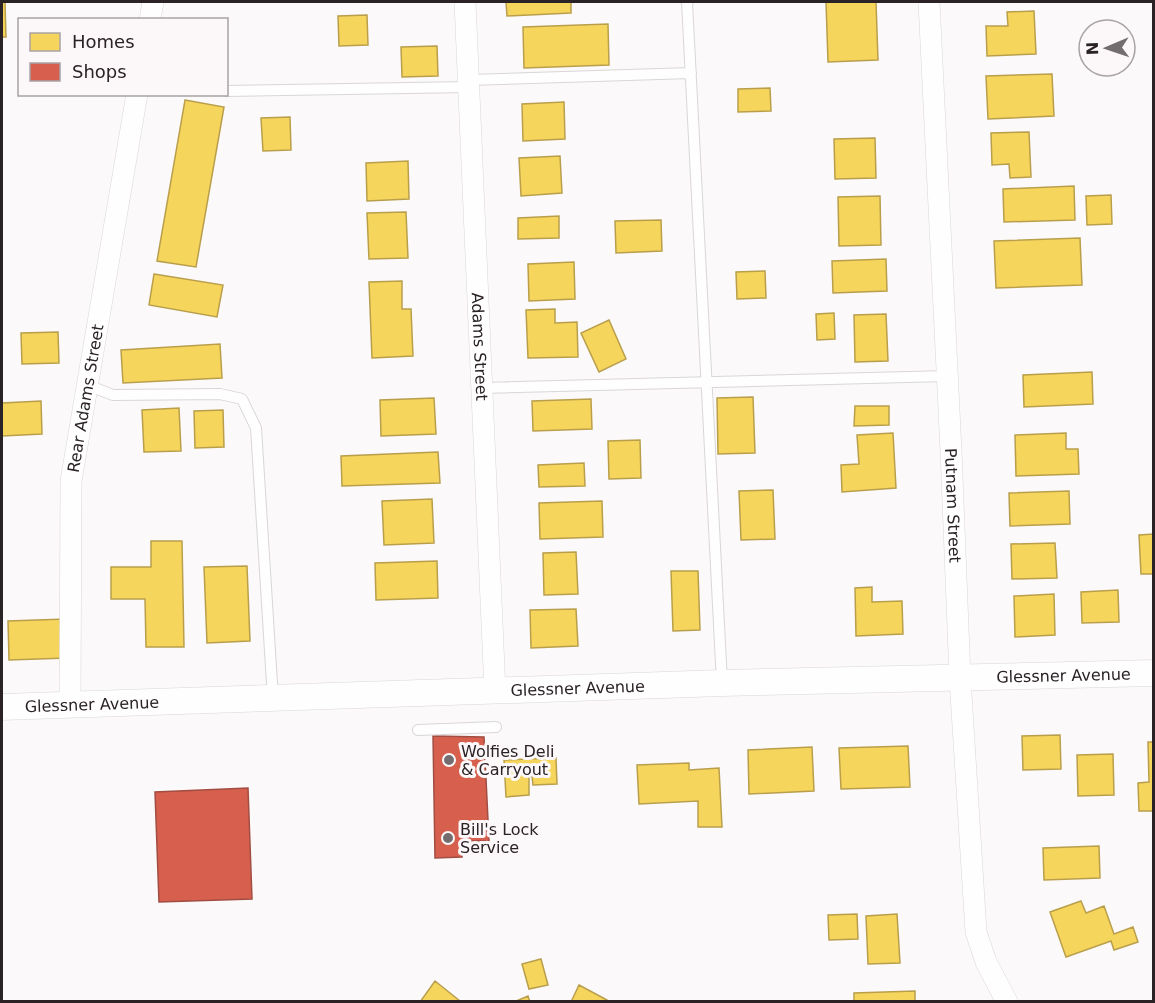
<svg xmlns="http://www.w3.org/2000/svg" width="1155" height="1003" viewBox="0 0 1155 1003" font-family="'DejaVu Sans',sans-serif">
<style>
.homes{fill:#f6d55c;stroke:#b99f4c;stroke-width:1.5}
.shops{fill:#d6604d;stroke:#a24d41;stroke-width:1.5}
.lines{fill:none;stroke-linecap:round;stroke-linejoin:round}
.service-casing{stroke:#dad6d8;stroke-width:12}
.minor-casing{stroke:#dad6d8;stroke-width:22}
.tertiary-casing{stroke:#dad6d8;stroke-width:27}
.service{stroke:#fefefe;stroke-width:10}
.minor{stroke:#fefefe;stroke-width:21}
.tertiary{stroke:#fefefe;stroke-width:26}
.poi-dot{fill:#736d70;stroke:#fcf8fa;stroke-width:2}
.labels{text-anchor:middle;stroke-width:6;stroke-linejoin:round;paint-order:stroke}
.street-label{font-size:16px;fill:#2a2225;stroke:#fcf8fa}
.poi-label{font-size:16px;fill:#2a2225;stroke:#fcf8fa;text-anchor:start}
</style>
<rect width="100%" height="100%" fill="#fbf9fa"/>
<path class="homes" d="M2 2H5L6 37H2Z
M506 2H571V13L507 16Z
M826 2H876L878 60 828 62Z
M1034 11 1036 54 987 56 986 26H1008L1007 12Z
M367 15 368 45 339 46 338 16Z
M608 24 609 65 524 68 523 27Z
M437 46 438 76 402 77 401 47Z
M1052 74 1054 116 988 119 986 76Z
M770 88 771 111 738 112V89Z
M185 100 224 107 196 267 157 261Z
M564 102 565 139 523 141 522 104Z
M290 117 291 150 263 151 261 118Z
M1029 132 1031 177 1010 178 1009 164 992 165 991 133Z
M875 138 876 178 835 179 834 139Z
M560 156 562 193 521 196 519 158Z
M408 161 409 199 367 201 366 163Z
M1074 186 1075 220 1004 222 1003 189Z
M1111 195 1112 224 1087 225 1086 196Z
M880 196 881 245 839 246 838 197Z
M406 212 408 258 369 259 367 213Z
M559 216V238L518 239V218Z
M661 220 662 251 616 253 615 221Z
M1080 238 1082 285 996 288 994 241Z
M886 259 887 291 833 293 832 261Z
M574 262 575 299 529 301 528 264Z
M765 271 766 298 737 299 736 272Z
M154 274 223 285 217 317 149 305Z
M402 281V309H411L413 356 372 358 369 282Z
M555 309V323L577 322 578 357 528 358 526 310Z
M834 313 835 339 817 340 816 314Z
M886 314 888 361 855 362 854 315Z
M609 320 626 359 599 372 581 333Z
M58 332 59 363 22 364 21 333Z
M220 344 222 378 123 383 121 350Z
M1092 372 1093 404 1024 407 1023 375Z
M753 397 755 453 718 454 717 398Z
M434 398 436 434 381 436 380 400Z
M591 399 592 429 533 431 532 401Z
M41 401 42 434 2 436V403Z
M855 406H889V425L854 426Z
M179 408 181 451 144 452 142 410Z
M223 410 224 447 195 448 194 411Z
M893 433 896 488 842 492 841 465 859 464 857 435Z
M1066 433V449H1078L1079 474 1016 476 1015 435Z
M640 440 641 478 609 479 608 441Z
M438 452 440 483 342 486 341 456Z
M584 463 585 486 539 487 538 465Z
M773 490 775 539 741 540 739 491Z
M1069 491 1070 524 1010 526 1009 493Z
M432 499 434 543 384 545 382 501Z
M602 501 603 537 540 539 539 503Z
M1154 534V574H1141L1139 535Z
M151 541H182L184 647H146L145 599H111V567H151Z
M1055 543 1057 578 1012 579 1011 544Z
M576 552 578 594 544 595 543 553Z
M437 561 438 598 376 600 375 563Z
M247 566 250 641 207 643 204 567Z
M671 571H698L700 630 673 631Z
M872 587V602L902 601 903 634 856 636 855 588Z
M1118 590 1119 622 1082 623 1081 592Z
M1054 594 1055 635 1015 637 1014 596Z
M576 609 578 646 531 648 530 610Z
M66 619 67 658 9 660 8 621Z
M1060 735 1061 769 1023 770 1022 736Z
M1148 742H1154V811H1139L1138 783 1149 782Z
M908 746 910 787 841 789 839 748Z
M812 747 814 791 749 794 748 750Z
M1113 754 1114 795 1078 796 1077 755Z
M556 758 557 784 533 785 532 776H529V795L506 797 504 760Z
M689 763V770L719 768 722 827H698V801L639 804 637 765Z
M1099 846 1100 878 1044 880 1043 848Z
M1081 901 1086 913 1104 906 1114 934 1133 927 1138 942 1114 950 1111 941 1066 957 1050 912Z
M857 914 858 939 829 940 828 915Z
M897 914 900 963 868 964 866 916Z
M541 959 548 985 529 989 522 964Z
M435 981 460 1001 459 1002H420Z
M579 985 607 1000V1002H571Z
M915 991V1002H854V993Z
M528 996 530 1002H514Z"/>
<path class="shops" d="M433 736 484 737 489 841H471V847L462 848V857L435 858Z
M248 788 252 899 159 902 155 792Z"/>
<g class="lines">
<defs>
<path id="service" d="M687 2 722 683
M470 80 691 73
M226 91 470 87
M87 385 113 395 220 394 242 399 256 428 273 699
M483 388 947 376
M418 730 496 727"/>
<g id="minor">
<path id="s1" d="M465 2 495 692"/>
<path id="s2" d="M929 2 951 451 960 678 976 932 986 962 1007 1002"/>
<path d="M150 20 153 2"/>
<path id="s3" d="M70 706 71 481 137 94"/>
</g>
<g id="tertiary">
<path id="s4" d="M2 707 722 683 1154 673"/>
</g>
</defs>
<use href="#service" class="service-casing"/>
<use href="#minor" class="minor-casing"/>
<use href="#tertiary" class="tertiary-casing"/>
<use href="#service" class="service"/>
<use href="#minor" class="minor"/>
<use href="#tertiary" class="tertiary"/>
</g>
<g class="poi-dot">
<circle cx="449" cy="760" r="6"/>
<circle cx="448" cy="838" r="6"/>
</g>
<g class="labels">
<g class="street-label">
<text dy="6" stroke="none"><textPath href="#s1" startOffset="345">Adams Street</textPath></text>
<text dy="6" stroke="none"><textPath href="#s3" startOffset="309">Rear Adams Street</textPath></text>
<text dy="6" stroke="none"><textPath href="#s2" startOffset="504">Putnam Street</textPath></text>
<text dy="6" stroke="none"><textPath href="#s4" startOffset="1062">Glessner Avenue</textPath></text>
<text dy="6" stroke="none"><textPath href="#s4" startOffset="576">Glessner Avenue</textPath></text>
<text dy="6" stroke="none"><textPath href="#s4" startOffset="90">Glessner Avenue</textPath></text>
</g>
<g class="poi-label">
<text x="461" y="757">Wolfies Deli<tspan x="461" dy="18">&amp; Carryout</tspan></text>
<text x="460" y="835">Bill's Lock<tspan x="460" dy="18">Service</tspan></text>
</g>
</g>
<rect width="1155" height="1003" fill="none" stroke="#2a2225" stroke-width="6"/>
<rect x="18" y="18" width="210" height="78" fill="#fcf8fa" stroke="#a8a2a5" stroke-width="1.5"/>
<rect x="30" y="33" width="30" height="18" fill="#f6d55c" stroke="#a8a2a5" stroke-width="1.5"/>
<text x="72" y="48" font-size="18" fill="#2a2225">Homes</text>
<rect x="30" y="63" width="30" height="18" fill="#d6604d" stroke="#a8a2a5" stroke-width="1.5"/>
<text x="72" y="78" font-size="18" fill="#2a2225">Shops</text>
<g transform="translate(1107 48) rotate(268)"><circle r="28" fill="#fcf8fa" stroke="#a8a2a5" stroke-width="1.5"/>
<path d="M0-4.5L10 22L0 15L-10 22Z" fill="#736d70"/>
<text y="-9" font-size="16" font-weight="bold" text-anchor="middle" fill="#2a2225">N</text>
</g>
</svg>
